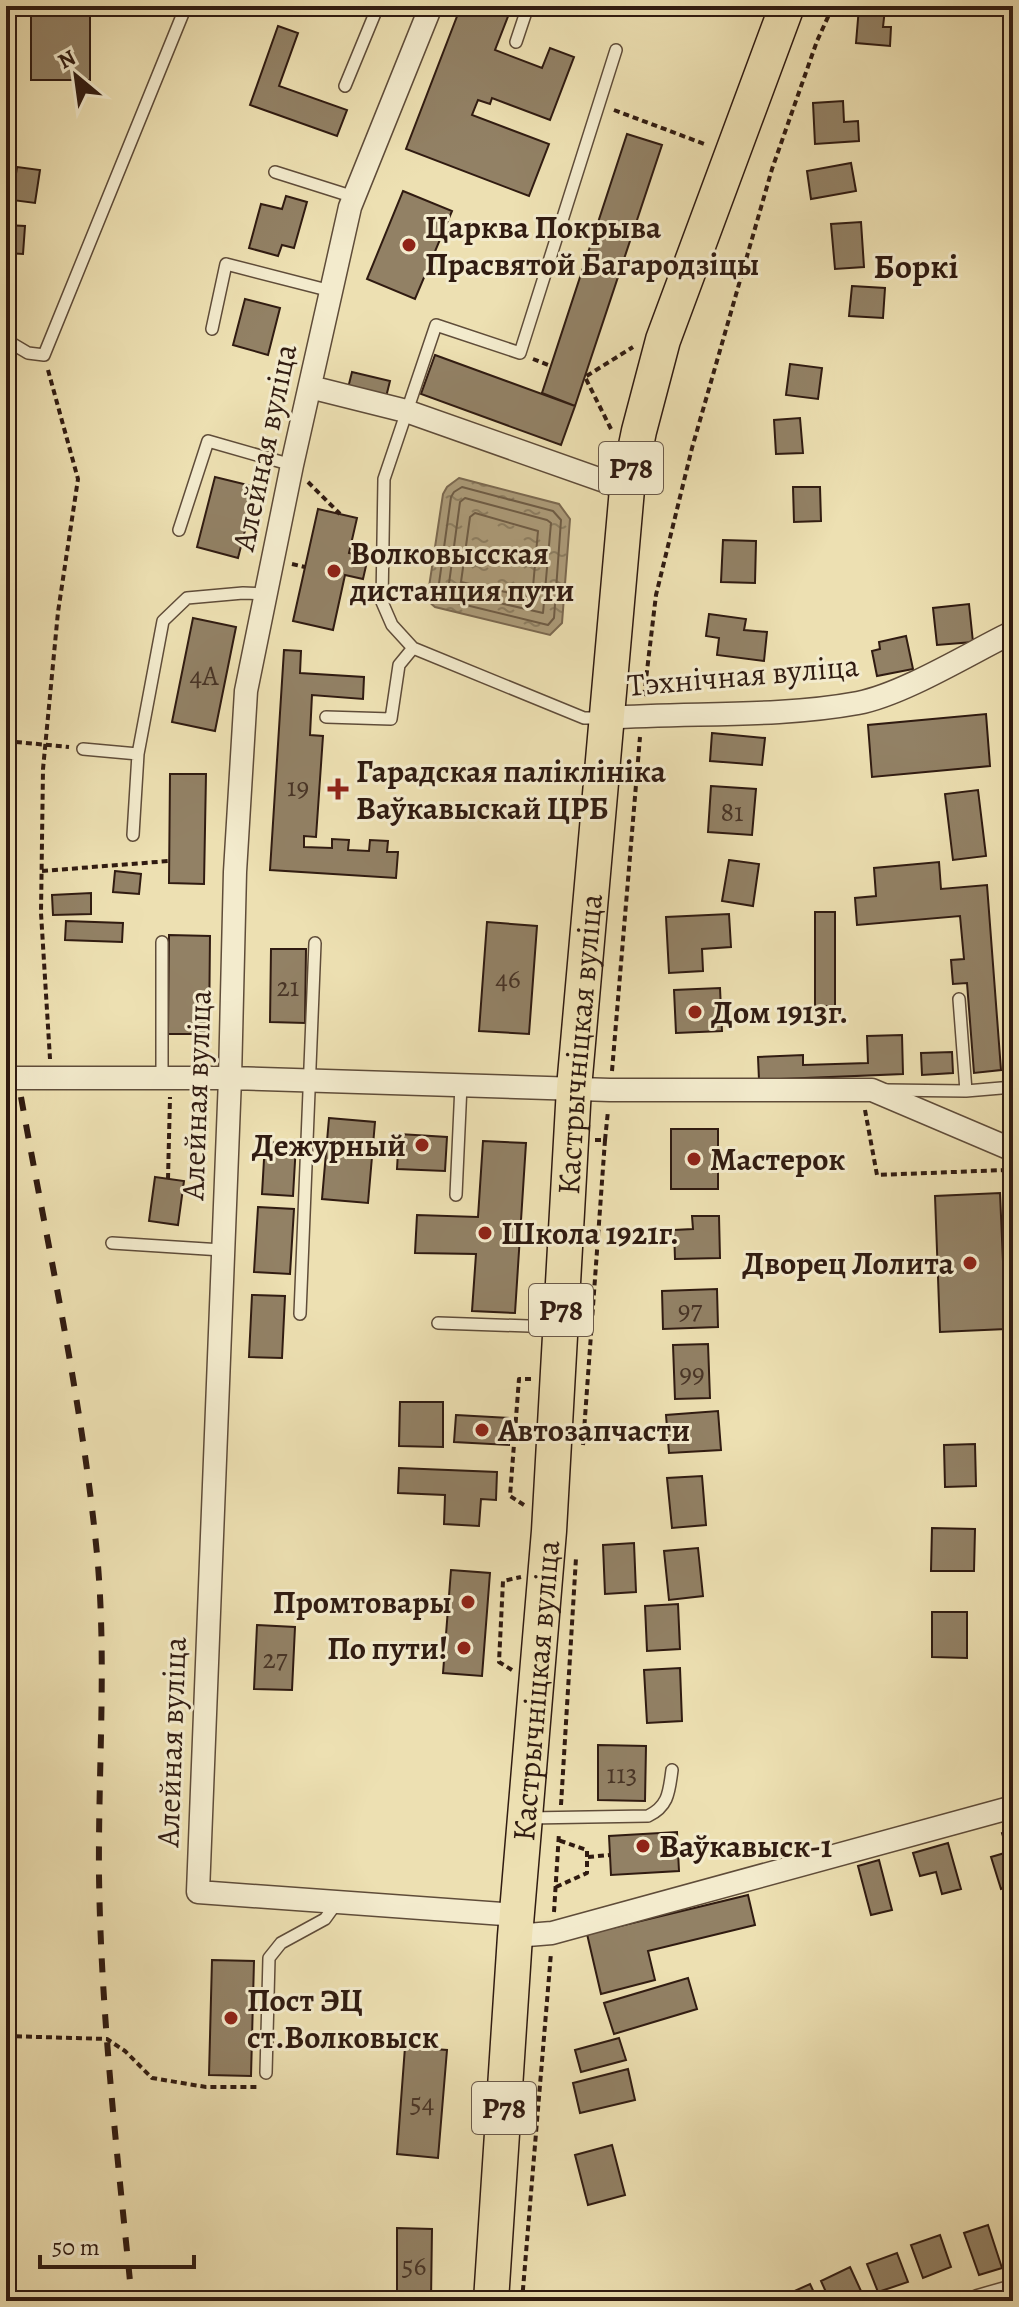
<svg xmlns="http://www.w3.org/2000/svg" width="1019" height="2307" viewBox="0 0 1019 2307" font-family="Alegreya,serif">
<style>
.water{fill:url(#water-ripples);stroke:#7b6951;stroke-width:2}
.lines{fill:none;stroke-linecap:round;stroke-linejoin:round}
.shore{stroke:#6e5c46;stroke-width:2}
.building{fill:#928165;stroke:#301b11;stroke-width:2}
.service-casing{stroke:#5f4c39;stroke-width:14}
.minor-casing{stroke:#5f4c39;stroke-width:25}
.primary-casing{stroke:#301b11;stroke-width:37}
.path{stroke:#301b11;stroke-width:4;stroke-dasharray:6 4;stroke-linecap:butt}
.service{stroke:#f3ebcd;stroke-width:11}
.minor{stroke:#f3ebcd;stroke-width:22}
.primary{stroke:#ede0b2;stroke-width:34}
.rail{stroke:#301b11;stroke-width:6;stroke-dasharray:14 14;stroke-linecap:butt}
.poi-dot{fill:#8f2418;stroke:#f3ebcd;stroke-width:3}
.labels{text-anchor:middle;stroke-width:6;stroke-linejoin:round;paint-order:stroke}
.number-label{font-size:28px;fill:#483426}
.shield{fill:#f3ebcd;stroke:#6a5949;stroke-width:2}
.shield-label{font-size:30px;font-weight:bold;fill:#301b11}
.poi-label{font-size:32px;font-weight:bold;fill:#301b11;stroke:#f3ebcd;text-anchor:start}
.street-label{font-size:32px;fill:#301b11;stroke:#f3ebcd}
.neighbourhood-label{font-size:34px;font-weight:bold;fill:#301b11;stroke:#f3ebcd}
</style>
<defs>
<pattern id="water-ripples" width="26" height="14" patternUnits="userSpaceOnUse" patternTransform="scale(2)"><rect width="26" height="14" fill="#ad9d7b"/><path d="M2 4q2-2 4 0t4 0M15 11q2-2 4 0t4 0" fill="none" stroke="#8d7f63"/></pattern>
</defs>
<rect width="100%" height="100%" fill="#ede0b2"/>
<filter id="stains"><feTurbulence type="fractalNoise" baseFrequency=".0025" numOctaves="4"/><feColorMatrix values="0 0 0 0 .2 0 0 0 0 .09 0 0 0 0 .02 0 0 0 .5 -.17"/></filter>
<radialGradient id="worn" r=".72"><stop offset=".6" stop-color="#630" stop-opacity="0"/><stop offset="1" stop-color="#630" stop-opacity=".3"/></radialGradient>
<path class="water" d="M459 478 559 504 570 519 562 623 550 635 435 607 427 600 443 494 447 487Z"/>
<g class="lines">
<path class="shore" d="M462 487 553 511 561 520 554 618 548 625 437 598 451 497 454 492Z
M465 498 547 520 551 523 543 613 448 591 460 502Z
M475 513 538 531 532 598 461 582 470 517Z"/>
</g>
<path class="building" d="M31 6H90V80H31Z
M461 6H512L495 50 542 68 550 48 574 57 550 120 492 98 490 104 478 100 472 115 549 144 529 196 406 149Z
M859 7 885 9 883 27H891L890 46 856 43Z
M278 26 298 33 279 86 347 110 337 136 250 105Z
M843 101 844 122 858 121 859 141 815 144 813 103Z
M627 134 662 145 575 406 542 393Z
M851 163 856 191 811 199 807 171Z
M17 167 40 170 35 203 12 200Z
M403 191 452 211 415 299 367 279Z
M286 196 307 202 294 248 282 245 278 256 249 248 261 204 282 209Z
M861 222 864 267 835 269 831 224Z
M6 225 25 226 23 254 6 253Z
M852 286 885 288 883 318 849 316Z
M245 299 280 308 268 355 233 345Z
M435 355 575 406 561 445 421 394Z
M790 364 822 368 818 399 786 395Z
M352 372 390 381 386 397 348 388Z
M800 418 803 453 776 454 774 420Z
M215 477 256 487 238 558 197 547Z
M793 487H820L821 521 794 522Z
M318 509 357 518 349 553 368 557 363 579 345 575 333 630 293 621Z
M723 540 756 541 755 583 721 582Z
M969 604 973 642 937 645 933 608Z
M709 614 746 619 744 630 767 632 764 661 717 655 719 638 706 636Z
M193 618 236 627 215 731 172 722Z
M906 636 913 669 877 676 872 651 880 649 879 642Z
M284 650 301 651 300 673 364 677 363 699 312 695 310 735 323 736 316 837 304 836V847L332 848V839L349 840 348 850 369 851 370 840 388 841 387 852H398L396 878 270 870Z
M986 714 990 766 872 777 868 725Z
M712 733 765 738 762 765 710 761Z
M170 774H206L204 884 169 883Z
M711 786 756 789 752 835 708 832Z
M978 790 986 856 953 860 945 794Z
M729 860 759 864 753 906 722 901Z
M939 862 941 889 987 885 1001 1070 974 1073 967 983 953 984 951 960 964 959 960 916 857 925 855 898 876 896 874 868Z
M115 871 141 874 139 894 113 892Z
M91 893V914L53 915 52 895Z
M815 912H835V1006H815Z
M729 914 731 947 702 949 703 971 669 973 666 917Z
M66 921 123 923 122 942 65 940Z
M487 922 537 926 529 1034 479 1031Z
M169 935 210 936 209 1034H168Z
M271 949H306L305 1023 270 1022Z
M720 988 722 1031 676 1033 674 990Z
M902 1035 903 1074 759 1080 758 1057 803 1055V1065L868 1063 867 1036Z
M952 1052 953 1073 922 1075 921 1053Z
M329 1118 375 1122 368 1203 322 1199Z
M671 1129H718V1189H671Z
M399 1134 447 1137 445 1171 397 1169Z
M483 1141 526 1143 515 1313 472 1311 476 1254 415 1253 417 1215 478 1217Z
M265 1142 296 1144 293 1196 262 1194Z
M155 1177 184 1181 178 1225 149 1221Z
M1000 1193 1006 1329 940 1332 935 1196Z
M258 1207 294 1209 290 1274 254 1272Z
M692 1216H719L720 1258 675 1259 674 1230 693 1229Z
M717 1289 718 1327 663 1329 662 1291Z
M252 1295 285 1296 282 1358 249 1357Z
M708 1344 710 1398 675 1399 673 1345Z
M400 1402H443V1447L399 1446Z
M718 1411 721 1450 669 1453 666 1415Z
M456 1415 510 1418 509 1445 454 1442Z
M975 1444 976 1486 945 1487 944 1445Z
M399 1468 497 1472 496 1500 481 1499 479 1526 444 1524 445 1495 398 1493Z
M702 1476 706 1525 672 1528 667 1478Z
M932 1528 975 1529 974 1571H931Z
M634 1543 636 1592 605 1594 603 1545Z
M698 1548 703 1596 669 1600 664 1551Z
M451 1570 490 1573 482 1676 443 1673Z
M678 1604 680 1649 647 1651 645 1606Z
M932 1612H967V1658L932 1657Z
M257 1625 295 1627 292 1690 254 1689Z
M680 1668 682 1721 647 1723 644 1670Z
M598 1745 646 1746 645 1801 598 1800Z
M1013 1829V1885L1001 1889 991 1857 1008 1852 1002 1833Z
M677 1832 679 1871 611 1875 609 1836Z
M948 1843 961 1889 942 1894 936 1872 920 1876 913 1853Z
M879 1860 892 1910 871 1915 858 1866Z
M748 1895 755 1925 648 1951 655 1980 601 1994 587 1934Z
M212 1960 254 1961 251 2076 209 2075Z
M688 1978 697 2009 614 2034 604 2003Z
M619 2038 626 2060 581 2072 575 2050Z
M405 2047 447 2050 438 2158 397 2154Z
M628 2069 635 2100 580 2113 573 2083Z
M612 2145 625 2195 588 2205 575 2155Z
M988 2225 1002 2268 979 2275 964 2233Z
M397 2228 432 2229 431 2301H397Z
M940 2235 951 2267 923 2278 911 2245Z
M897 2253 908 2282 878 2292 867 2264Z
M850 2267 861 2291 840 2301H830L821 2281Z
M810 2284 818 2301H780L779 2298Z"/>
<g class="lines">
<defs>
<path id="service" d="M516 42 528 6
M345 86 378 6
M275 172 354 197
M212 329 226 264 331 291
M6 340 28 353 44 355 186 6
M179 530 208 441 292 465
M326 717 391 719 399 665 413 648
M603 718H584L413 648 392 625 382 602 384 479 436 325 520 353 616 50
M83 749 138 754
M133 835 138 754 163 621 187 598 243 593 265 594
M959 999 966 1091
M162 1078V942
M886 1090 966 1091 1013 1087
M456 1195 461 1085
M112 1243 222 1250
M300 1314 315 943
M438 1323 557 1327
M529 1818 648 1816C669 1806 669 1791 672 1770
M266 2073 269 1958 281 1943 325 1919 338 1901"/>
<path id="minor" d="M431 6 350 207 292 465 246 691 235 872 230 1078 198 1892 516 1915
M310 387 406 411 627 489
M608 718C690 712 776 718 858 703 904 694 970 653 1013 632
M6 1078H230L610 1090H872L1013 1150
M515 1936 552 1933 1013 1807
M978 2301 1013 2291"/>
<g id="primary">
<path id="s1" d="M491 2301 515 1936 549 1531 574 1088 627 489 639 431 663 340 787 6"/>
</g>
</defs>
<use href="#service" class="service-casing"/>
<use href="#minor" class="minor-casing"/>
<use href="#primary" class="primary-casing"/>
<path class="path" d="M614 110 707 145
M533 359 551 366
M48 370 78 479 58 612 43 769 41 913 50 1059
M611 429 585 377 633 347
M308 482 340 514
M292 564 305 567
M644 696 656 595 692 448 772 169 817 41 833 6
M6 741 69 747
M42 871 169 861
M612 1071 640 737
M865 1110 877 1175 1005 1170
M595 1140H605L608 1111
M168 1179 170 1097
M583 1445 605 1140
M524 1505 510 1496 519 1379H532
M512 1670 499 1662 503 1581 521 1577
M561 1805 576 1558
M588 1857 610 1855
M556 1887 587 1873V1850L558 1840
M554 1912 559 1833
M6 2036 107 2039 125 2051 152 2078 206 2087H260
M522 2301 551 1953"/>
<use href="#service" class="service"/>
<use href="#minor" class="minor"/>
<use href="#primary" class="primary"/>
<path class="rail" d="M21 1097C48 1248 82 1400 97 1554 107 1661 98 1768 99 1876 101 2018 118 2160 132 2301"/>
</g>
<g class="poi-dot">
<circle cx="409" cy="245" r="8"/>
<circle cx="334" cy="571" r="8"/>
<path d="M334 777h8v8h8v8h-8v8h-8v-8h-8v-8h8z"/>
<circle cx="695" cy="1012" r="8"/>
<circle cx="422" cy="1145" r="8"/>
<circle cx="694" cy="1159" r="8"/>
<circle cx="485" cy="1233" r="8"/>
<circle cx="970" cy="1263" r="8"/>
<circle cx="482" cy="1430" r="8"/>
<circle cx="468" cy="1602" r="8"/>
<circle cx="464" cy="1648" r="8"/>
<circle cx="643" cy="1846" r="8"/>
<circle cx="231" cy="2018" r="8"/>
</g>
<g class="labels">
<g class="number-label">
<text x="204" y="685">4А</text>
<text x="298" y="796">19</text>
<text x="732" y="821">81</text>
<text x="508" y="988">46</text>
<text x="288" y="996">21</text>
<text x="690" y="1319">97</text>
<text x="692" y="1382">99</text>
<text x="275" y="1668">27</text>
<text x="622" y="1783">113</text>
<text x="422" y="2112">54</text>
<text x="414" y="2275">56</text>
</g>
<g class="shield">
<rect x="599" y="442" width="64" height="52" rx="6"/>
<rect x="529" y="1284" width="64" height="52" rx="6"/>
<rect x="472" y="2082" width="64" height="52" rx="6"/>
</g>
<g class="shield-label">
<text x="631" y="478">Р78</text>
<text x="561" y="1320">Р78</text>
<text x="504" y="2118">Р78</text>
</g>
<g class="poi-label">
<text x="425" y="238">Царква Покрыва<tspan x="425" dy="37">Прасвятой Багародзіцы</tspan></text>
<text x="350" y="564">Волковысская<tspan x="350" dy="37">дистанция пути</tspan></text>
<text x="356" y="782">Гарадская паліклініка<tspan x="356" dy="37">Ваўкавыскай ЦРБ</tspan></text>
<text x="711" y="1023">Дом 1913г.</text>
<text x="406" y="1156" text-anchor="end">Дежурный</text>
<text x="710" y="1170">Мастерок</text>
<text x="501" y="1244">Школа 1921г.</text>
<text x="954" y="1274" text-anchor="end">Дворец Лолита</text>
<text x="498" y="1441">Автозапчасти</text>
<text x="452" y="1613" text-anchor="end">Промтовары</text>
<text x="448" y="1659" text-anchor="end">По пути!</text>
<text x="659" y="1857">Ваўкавыск-1</text>
<text x="247" y="2011">Пост ЭЦ<tspan x="247" dy="37">ст.Волковыск</tspan></text>
</g>
<g class="street-label">
<text transform="translate(264 447) rotate(-78)" y="11">Алейная вуліца</text>
<text transform="translate(743 675) rotate(-5)" y="11">Тэхнічная вуліца</text>
<text dy="11" stroke="none"><textPath href="#s1" startOffset="1260">Кастрычніцкая вуліца</textPath></text>
<text transform="translate(196 1095) rotate(-88)" y="11">Алейная вуліца</text>
<text dy="11" stroke="none"><textPath href="#s1" startOffset="612">Кастрычніцкая вуліца</textPath></text>
<text transform="translate(171 1742) rotate(-88)" y="11">Алейная вуліца</text>
</g>
<g class="neighbourhood-label">
<text x="916" y="278">Боркі</text>
</g>
</g>
<rect width="1019" height="2307" fill="none" stroke="#ede0b2" stroke-width="32"/>
<rect x="8" y="8" width="1003" height="2291" fill="none" stroke="#301b11" stroke-width="4"/>
<rect x="16" y="16" width="987" height="2275" fill="none" stroke="#301b11" stroke-width="2"/>
<g transform="translate(76 76) rotate(331)" stroke="#f3ebcd" stroke-width="6" paint-order="stroke">
<path d="M0-6L14 30L0 20L-14 30Z" fill="#301b11"/>
<text y="-12" font-size="22" font-weight="bold" text-anchor="middle" fill="#301b11">N</text>
</g>
<path d="M40 2255v12h154v-12" fill="none" stroke="#301b11" stroke-width="4"/>
<text x="52" y="2255" font-size="24" fill="#301b11" stroke="#f3ebcd" stroke-width="6" paint-order="stroke">50 m</text>
<rect width="100%" height="100%" filter="url(#stains)"/>
<rect width="100%" height="100%" fill="url(#worn)"/>
</svg>
